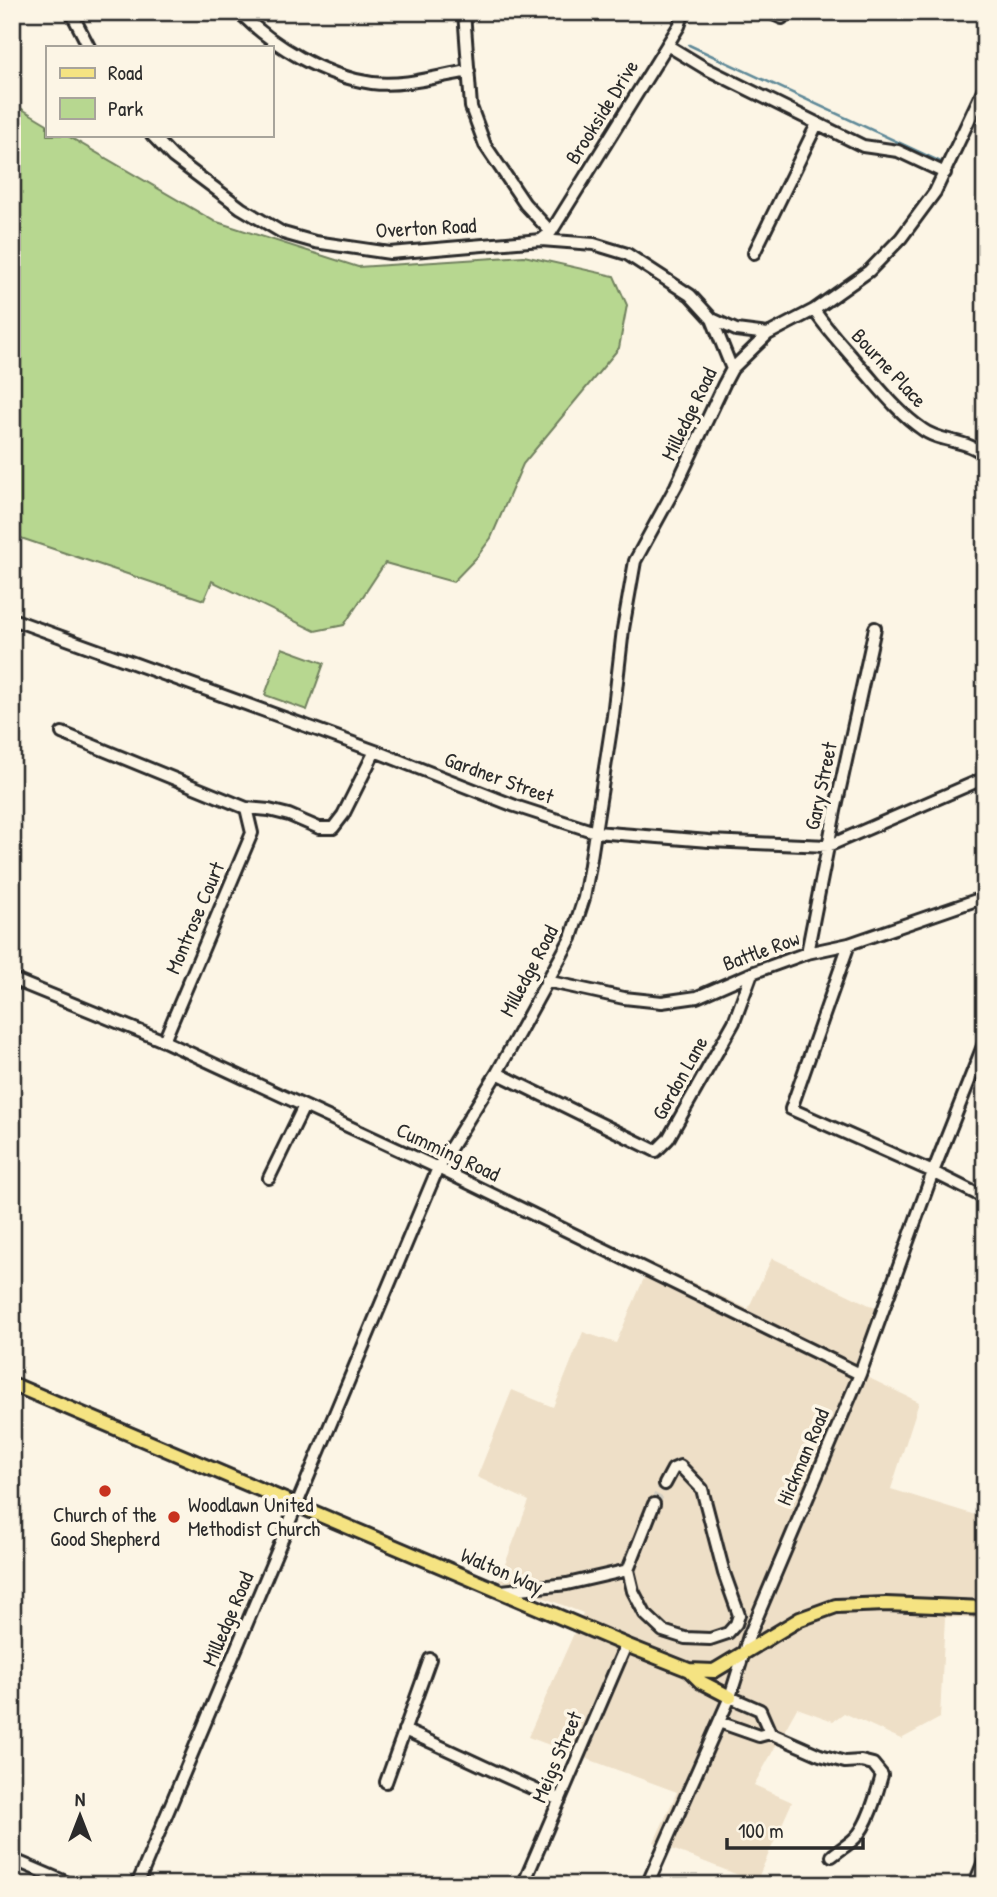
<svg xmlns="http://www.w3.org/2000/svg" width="997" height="1897" viewBox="0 0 997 1897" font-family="'Patrick Hand',sans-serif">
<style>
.built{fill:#eedfc7}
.green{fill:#b7d790;stroke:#71815e;stroke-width:2}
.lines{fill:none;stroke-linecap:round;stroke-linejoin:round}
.stream{stroke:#5e8998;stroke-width:2.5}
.minor-tunnel{stroke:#d2cdc0;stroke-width:10;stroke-dasharray:10 5;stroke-linecap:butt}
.minor-casing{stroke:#2b2b2b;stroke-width:16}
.major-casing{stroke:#2b2b2b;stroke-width:18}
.minor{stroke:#fcf5e5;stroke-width:10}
.major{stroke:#f5e382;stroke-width:12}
.poi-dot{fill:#c8321e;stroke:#fcf5e5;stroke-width:2.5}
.labels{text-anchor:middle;stroke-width:7;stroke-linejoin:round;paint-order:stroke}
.street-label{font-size:21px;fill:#2b2b2b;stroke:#fcf5e5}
.poi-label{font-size:21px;fill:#2b2b2b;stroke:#fcf5e5;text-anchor:start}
</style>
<rect width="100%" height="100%" fill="#fcf5e5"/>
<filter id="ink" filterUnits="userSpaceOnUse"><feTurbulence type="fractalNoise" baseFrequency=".0143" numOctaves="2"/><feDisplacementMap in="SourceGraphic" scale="14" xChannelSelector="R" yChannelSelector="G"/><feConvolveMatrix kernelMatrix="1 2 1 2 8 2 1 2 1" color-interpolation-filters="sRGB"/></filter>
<g filter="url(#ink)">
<path class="built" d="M772 1258 888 1314 867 1377 919 1402 891 1489 985 1518V1619L945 1617 940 1718 901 1739 844 1713 833 1721 797 1708 754 1785 792 1802 756 1882 654 1842 677 1792 528 1737 583 1613 499 1580 529 1501 477 1477 512 1390 553 1407 583 1332 616 1343 651 1262 748 1309Z"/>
<path class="green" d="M12 103 47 124V135H66L214 221 358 267 524 256 614 276 627 305 619 348 523 464 491 538 476 558 453 582 385 563 344 625 315 631 212 581 204 600 12 535Z
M282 648 324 663 307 710 265 695Z"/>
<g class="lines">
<path class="stream" d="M689 45 945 164"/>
<path class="minor-tunnel" d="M654 1504 665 1484"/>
<defs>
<path id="minor" d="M71 12 89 47
M239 12C273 46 323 76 372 83 404 87 438 76 469 71
M464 12 471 107 485 145 525 204 551 232 541 240
M769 12 782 18
M667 45 705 68 863 146 898 151 945 173
M152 135 173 157 241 208 283 233 315 242 390 253 541 240 594 244 627 254 690 295 712 319 732 369
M551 232 679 26 684 12
M754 253 817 124
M814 310C827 330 843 346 858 364 878 386 897 412 922 429 940 443 969 439 985 456
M712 319 736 330 768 334
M12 619 375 751 515 806 595 832 709 841 828 846 985 778
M62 733 246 808 269 810 289 815 319 828H333L343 815 375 751
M849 944 791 1109 933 1172 985 1198
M807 953 835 811 875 628
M12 979 164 1041 438 1168 860 1374
M546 981 624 998 662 1002 697 997 752 973 807 953 849 944 985 897
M164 1041 252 833 246 808
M497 1073 656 1151 668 1139 734 1022 752 973
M269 1178 304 1106
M628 1570 633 1591 645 1614 663 1631 685 1638 710 1639 728 1633 736 1624 739 1615 724 1573 702 1489 680 1466 673 1469 665 1484
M501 1591 567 1584 628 1570 654 1504
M730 1697 760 1710 770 1733
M719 1722 759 1736 770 1733 820 1755 845 1762 861 1761 873 1764 882 1775C877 1793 868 1826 855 1838 848 1845 839 1850 832 1856
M404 1730C457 1753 507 1779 560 1800
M386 1782 430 1659
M12 1859 73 1885
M137 1885 438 1168 497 1073 571 938 584 898 589 871 613 716 623 629 635 561 676 486 724 384 732 369 768 334 814 310 869 271 901 238 935 192 985 86
M523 1885 626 1645
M647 1885 730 1697 749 1636 860 1374 933 1172 985 1041
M974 1885 985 1859"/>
<path id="major" d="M12 1384 626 1645 689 1670 714 1671 800 1619 836 1606 886 1604 985 1608
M689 1670 701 1682 730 1697"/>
</defs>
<use href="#minor" class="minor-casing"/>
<use href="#major" class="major-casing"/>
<use href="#minor" class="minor"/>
<use href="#major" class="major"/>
</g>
</g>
<g class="poi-dot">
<circle cx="105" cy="1491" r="7"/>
<circle cx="174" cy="1517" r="7"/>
</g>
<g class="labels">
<g class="street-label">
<text transform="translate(602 112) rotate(-58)" y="7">Brookside Drive</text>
<text transform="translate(426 228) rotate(-3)" y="7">Overton Road</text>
<text transform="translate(889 368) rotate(47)" y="7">Bourne Place</text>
<text transform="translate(689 414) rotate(-64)" y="7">Milledge Road</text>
<text transform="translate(499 778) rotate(20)" y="7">Gardner Street</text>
<text transform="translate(821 786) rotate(-78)" y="7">Gary Street</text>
<text transform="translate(195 918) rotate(-67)" y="7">Montrose Court</text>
<text transform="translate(761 951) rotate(-20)" y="7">Battle Row</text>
<text transform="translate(529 971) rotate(-62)" y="7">Milledge Road</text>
<text transform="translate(680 1078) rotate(-61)" y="7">Gordon Lane</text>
<text transform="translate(448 1152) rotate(25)" y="7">Cumming Road</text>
<text transform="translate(803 1457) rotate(-67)" y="7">Hickman Road</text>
<text transform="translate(502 1571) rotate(23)" y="7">Walton Way</text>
<text transform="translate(228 1619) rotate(-67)" y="7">Milledge Road</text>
<text transform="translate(557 1757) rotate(-67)" y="7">Meigs Street</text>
</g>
<g class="poi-label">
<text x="188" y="1512">Woodlawn United<tspan x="188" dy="24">Methodist Church</tspan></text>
<text x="105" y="1522" text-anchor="middle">Church of the<tspan x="105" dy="24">Good Shepherd</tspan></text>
</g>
</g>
<rect width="997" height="1897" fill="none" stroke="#fcf5e5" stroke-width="42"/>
<rect x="21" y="21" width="955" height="1855" fill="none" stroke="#2b2b2b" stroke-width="2.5" filter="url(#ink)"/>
<rect x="46" y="46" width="228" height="91" fill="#fcf5e5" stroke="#a8a49b" stroke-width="2"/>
<rect x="60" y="68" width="35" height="10" fill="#f5e382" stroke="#a8a49b" stroke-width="2"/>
<text x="108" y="80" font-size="21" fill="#2b2b2b">Road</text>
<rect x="60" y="98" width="35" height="21" fill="#b7d790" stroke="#a8a49b" stroke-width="2"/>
<text x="108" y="116" font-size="21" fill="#2b2b2b">Park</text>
<g transform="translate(80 1816)" stroke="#fcf5e5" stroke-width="5" paint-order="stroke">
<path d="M0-5L12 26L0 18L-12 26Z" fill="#2b2b2b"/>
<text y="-10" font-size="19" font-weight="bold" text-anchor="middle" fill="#2b2b2b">N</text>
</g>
<path d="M727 1838v10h136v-10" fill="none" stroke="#2b2b2b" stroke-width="3.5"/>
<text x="738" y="1838" font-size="21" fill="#2b2b2b" stroke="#fcf5e5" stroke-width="5" paint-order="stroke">100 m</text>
</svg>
